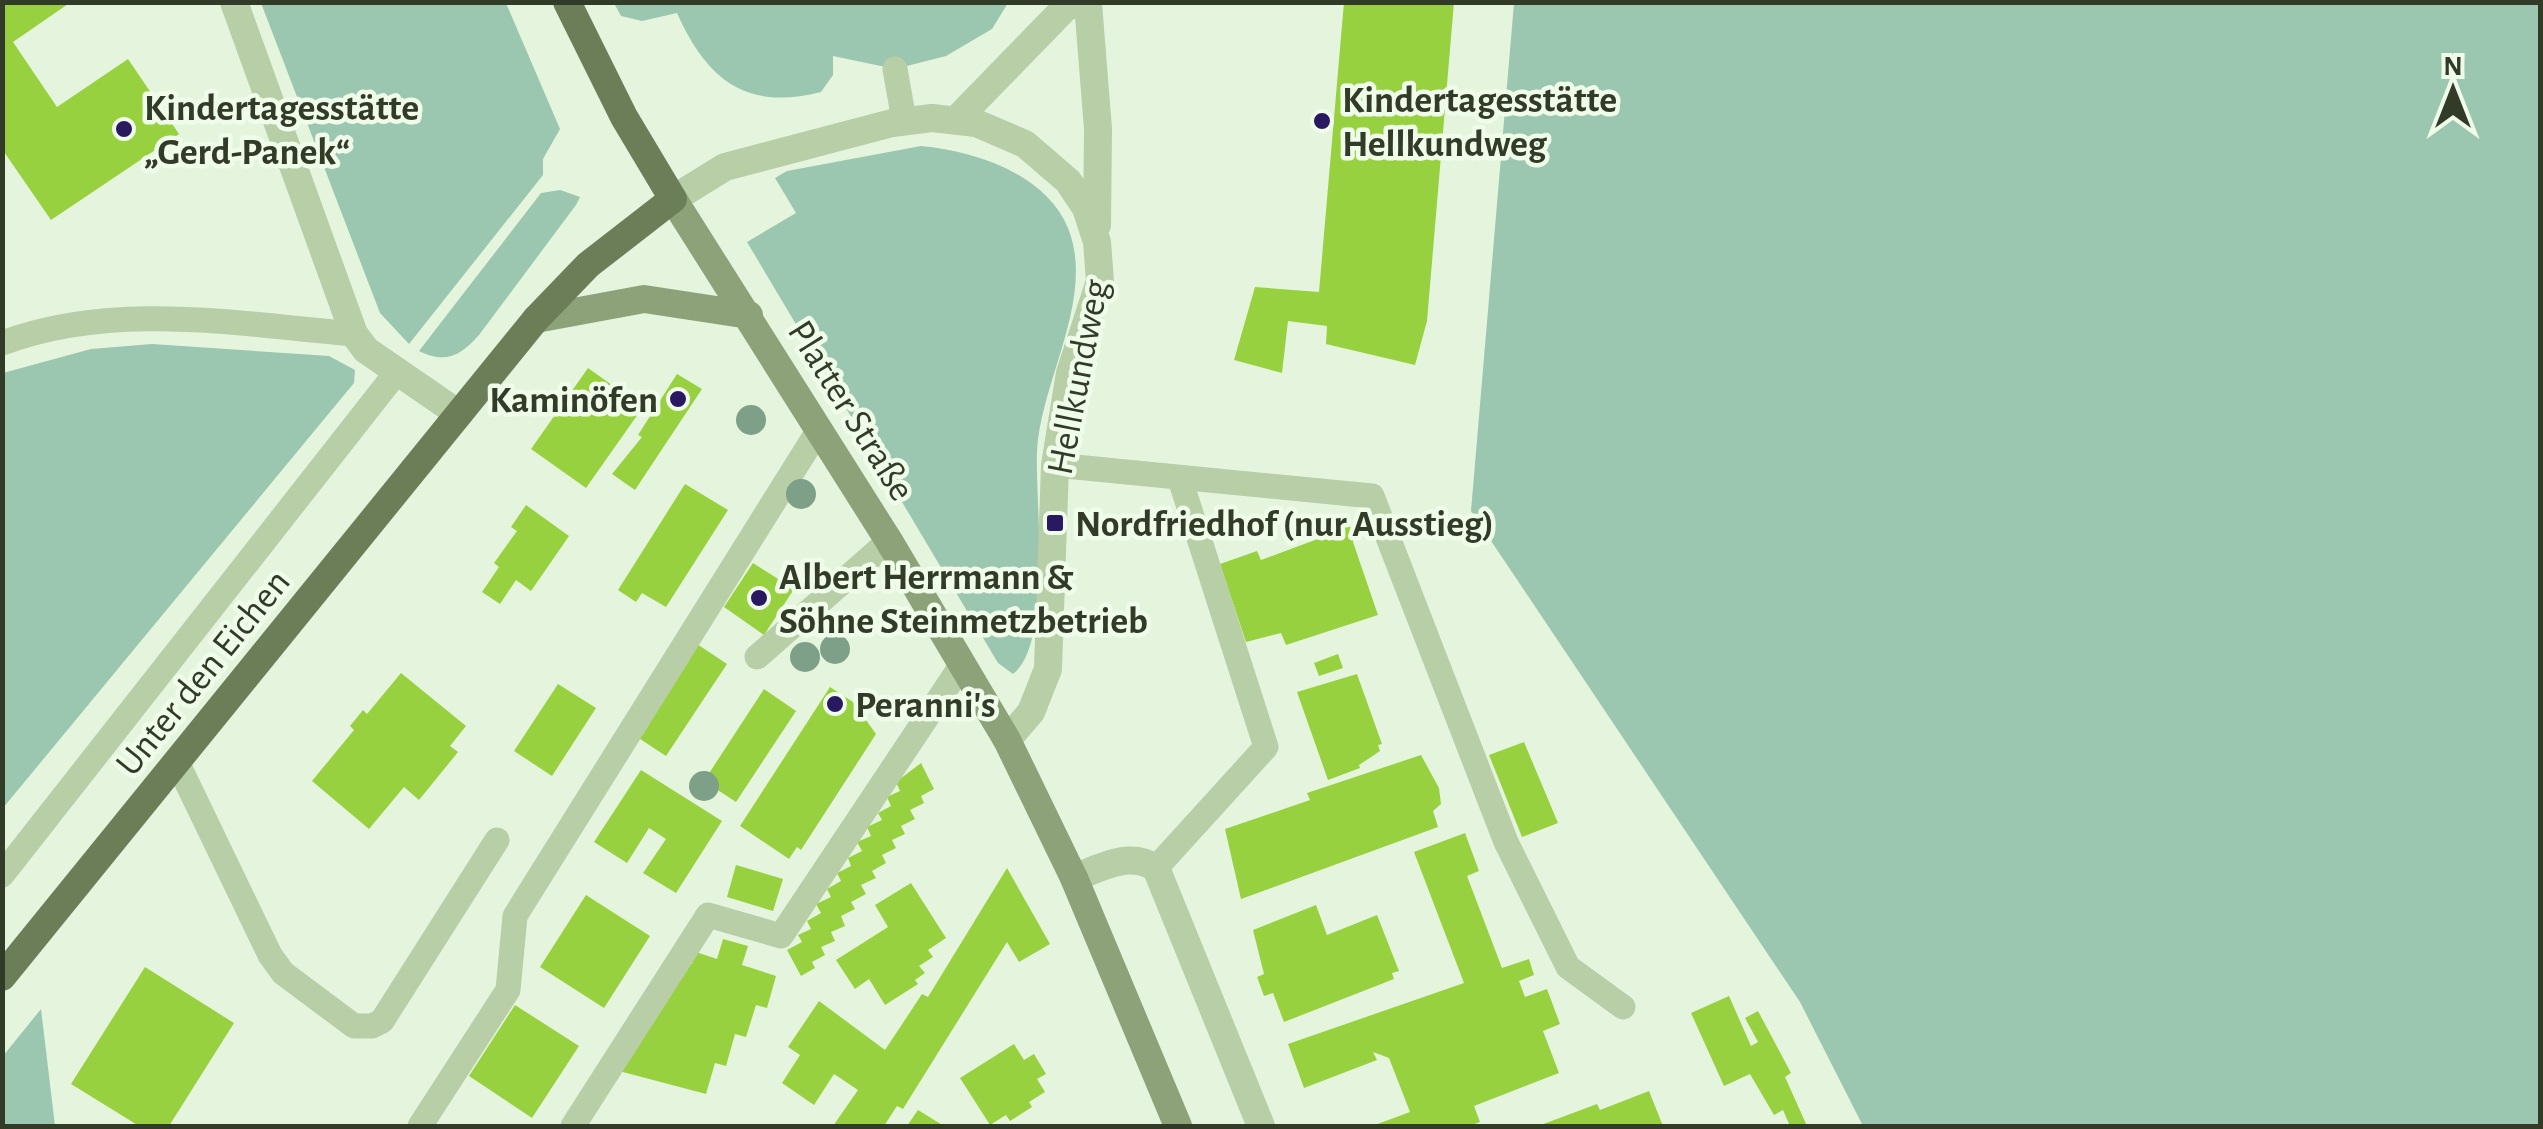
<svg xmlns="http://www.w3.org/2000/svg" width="2543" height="1129" viewBox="0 0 2543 1129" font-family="'Alegreya Sans',sans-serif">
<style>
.green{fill:#9bc6b0}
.building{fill:#98d13f}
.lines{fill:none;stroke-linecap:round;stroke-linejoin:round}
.service{stroke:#b7cea7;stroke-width:25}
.minor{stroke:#b7cea7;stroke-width:28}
.secondary{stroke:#8da278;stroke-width:28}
.primary{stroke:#6b7e58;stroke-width:28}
.tree{fill:#7ea088}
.poi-dot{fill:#291960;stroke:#f0fcea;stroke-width:4}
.labels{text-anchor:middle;stroke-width:9;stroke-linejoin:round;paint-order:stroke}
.poi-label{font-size:38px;font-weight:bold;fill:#323a28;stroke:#f0fcea;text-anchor:start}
.street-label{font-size:38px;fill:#323a28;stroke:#f0fcea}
</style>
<rect width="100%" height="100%" fill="#e5f5dd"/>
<path class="green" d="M261 3H506L560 129 543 159V175L409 344 380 313Z
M614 3H1008L992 29 946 56 895 69 833 56V75L821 92C746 111 707 80 677 13L642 21 621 16Z
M1514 3H2540V1126H1863L1800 1002 1471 511Z
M921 146C974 151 1045 173 1068 228 1096 298 1041 380 1037 451 1035 501 1053 643 1013 674L998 663 747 242 796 213 775 178 787 171Z
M560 190 580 197 576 205 479 335C460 356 446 364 419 351L541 193Z
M152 344 329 356 355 370 354 383 3 808V373L91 349Z
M41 1009 55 1126H3V1056Z"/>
<path class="building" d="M2 2H71L13 42 57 107 128 59 179 134 51 220 2 149Z
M1344 2H1454L1427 321 1415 365 1326 344 1327 326 1288 321 1282 373 1234 360 1255 287 1319 292Z
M588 368 643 407 586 488 531 449Z
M677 374 702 389 635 490 612 474 642 437 638 435Z
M685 484 728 510 666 607 642 593 636 602 618 590Z
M526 505 569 536 531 591 516 580 500 604 482 592 499 567 494 563 517 531 511 527Z
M1330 520 1358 530 1353 542 1378 615 1286 645 1281 633 1246 642 1220 564 1257 551 1261 560 1323 537Z
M753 563 794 589 764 635 724 607Z
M694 642 727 664 666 756 634 735Z
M1338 654 1343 668 1319 676 1314 663Z
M401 673 466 726 450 746 458 752 419 800 404 787 369 829 312 781 354 730 350 726 363 710 367 714Z
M1357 674 1382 744 1378 745 1380 751 1359 765 1360 768 1328 780 1297 692Z
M558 684 596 708 552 776 514 751Z
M830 687 853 702 876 734 801 850 797 847 789 859 740 826Z
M764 689 796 711 736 802 704 781Z
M1524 742 1558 823 1522 837 1489 755Z
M1421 755 1439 788 1441 804 1433 811 1438 827 1241 899 1225 829 1310 800 1307 793Z
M921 763 934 789 921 796 924 803 910 810 915 819 901 826 905 834 892 840 896 848 882 855 886 863 872 871 876 878 861 885 866 894 851 902 855 909 841 916 845 926 831 932 835 941 821 947 825 955 812 962 815 968 801 976 787 950 802 942 798 935 811 929 807 921 821 913 816 904 831 897 827 889 841 881 837 873 851 866 848 858 862 851 857 842 871 836 867 827 882 820 878 813 891 806 887 797 900 791 896 782Z
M641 770 722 821 676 893 643 873 666 839 649 828 627 863 594 842Z
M1465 833 1479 871 1467 876 1502 968 1529 959 1534 975 1519 981 1525 997 1547 989 1560 1024 1543 1031 1559 1073 1474 1106 1480 1122 1469 1126H1372L1410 1112 1389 1058 1373 1052 1377 1060 1304 1088 1288 1044 1464 983 1414 852Z
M736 865 783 879 773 911 727 897Z
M1007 868 1050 944 1019 962 1007 942 903 1109 897 1106 884 1126H833L858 1090 834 1074 814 1105 782 1083 800 1055 788 1047 819 1001 885 1050 922 994 928 997Z
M911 883 946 938 928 950 933 957 919 966 925 973 915 980 918 984 885 1005 869 979 855 989 836 960 888 927 875 905Z
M586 895 650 936 604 1008 540 967Z
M1316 905 1327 935 1377 915 1399 971 1392 973 1394 979 1284 1022 1273 993 1264 996 1257 977 1264 974 1253 930Z
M723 939 748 946 742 965 776 976 767 1008 756 1005 746 1037 735 1034 726 1066 715 1063 706 1094 619 1071 684 962 692 964 696 952 717 959Z
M145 967 234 1023 169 1126H139L71 1084Z
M1729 996 1751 1046 1758 1042 1745 1018 1758 1011 1791 1073 1785 1077 1807 1126H1790L1783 1110 1774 1115 1750 1074 1724 1086 1691 1013Z
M515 1005 579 1046 532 1118 469 1076Z
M1014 1044 1024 1060 1034 1054 1046 1074 1037 1079 1045 1092 1029 1102 1032 1107 1010 1121 1006 1115 990 1125 960 1078Z
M1649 1091 1663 1126H1538L1597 1104 1600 1110Z
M918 1110 944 1126H907Z"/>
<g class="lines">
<path class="service" d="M895 69 904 120
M2 343C115 301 238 324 354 334
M1055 465 1372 496 1506 842 1568 967 1623 1007
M757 657 889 541
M177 762 270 955 283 973 354 1026H372L382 1021 497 840
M1156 868 1266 747 1180 479
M2 875 396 373
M420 1126 508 990 515 916 818 431
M573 1126 708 915 781 936 963 663"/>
<path class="minor" d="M234 2 354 334 366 350 459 414
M957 119 1067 6 1088 3 1098 129 1097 225
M673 199 725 167 892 123 932 118 976 123 1025 144 1068 181 1086 208 1097 242 1100 281 1070 373 1055 465 1048 669 1031 712 1007 740
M1074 878C1102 867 1128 851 1156 868L1261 1126"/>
<path class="secondary" d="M673 199 889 541 1007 740 1074 878 1178 1126
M536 319 644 299 749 315"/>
<path class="primary" d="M2 977 536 319 588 265 673 199 624 117 567 2"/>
</g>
<g class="tree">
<circle cx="751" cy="420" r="15"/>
<circle cx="801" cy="494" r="15"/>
<circle cx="835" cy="649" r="15"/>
<circle cx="805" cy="657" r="15"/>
<circle cx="704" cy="786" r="15"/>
</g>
<g class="poi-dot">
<circle cx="1322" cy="121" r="10"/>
<circle cx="124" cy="129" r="10"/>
<circle cx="678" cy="399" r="10"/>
<rect x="1045" y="513" width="20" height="20" rx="5"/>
<circle cx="759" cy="598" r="10"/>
<circle cx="835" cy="704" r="10"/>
</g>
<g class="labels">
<g class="poi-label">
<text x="1342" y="112">Kindertagesstätte<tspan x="1342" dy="44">Hellkundweg</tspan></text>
<text x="144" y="120">Kindertagesstätte<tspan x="144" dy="44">„Gerd-Panek“</tspan></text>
<text x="658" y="412" text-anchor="end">Kaminöfen</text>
<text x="1075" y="536">Nordfriedhof (nur Ausstieg)</text>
<text x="779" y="589">Albert Herrmann &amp;<tspan x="779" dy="44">Söhne Steinmetzbetrieb</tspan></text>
<text x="855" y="717">Peranni's</text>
</g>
<g class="street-label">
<text transform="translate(1077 377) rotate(-79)" y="13">Hellkundweg</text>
<text transform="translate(852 410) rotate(58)" y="13">Platter Straße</text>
<text transform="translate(202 672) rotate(-51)" y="13">Unter den Eichen</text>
</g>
</g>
<rect width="2543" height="1129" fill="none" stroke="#323a28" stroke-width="10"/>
<g transform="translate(2453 90)" stroke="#f0fcea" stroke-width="8" paint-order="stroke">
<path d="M0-8L18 38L0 25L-18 38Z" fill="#323a28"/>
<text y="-15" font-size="28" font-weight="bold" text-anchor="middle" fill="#323a28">N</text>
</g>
</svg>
